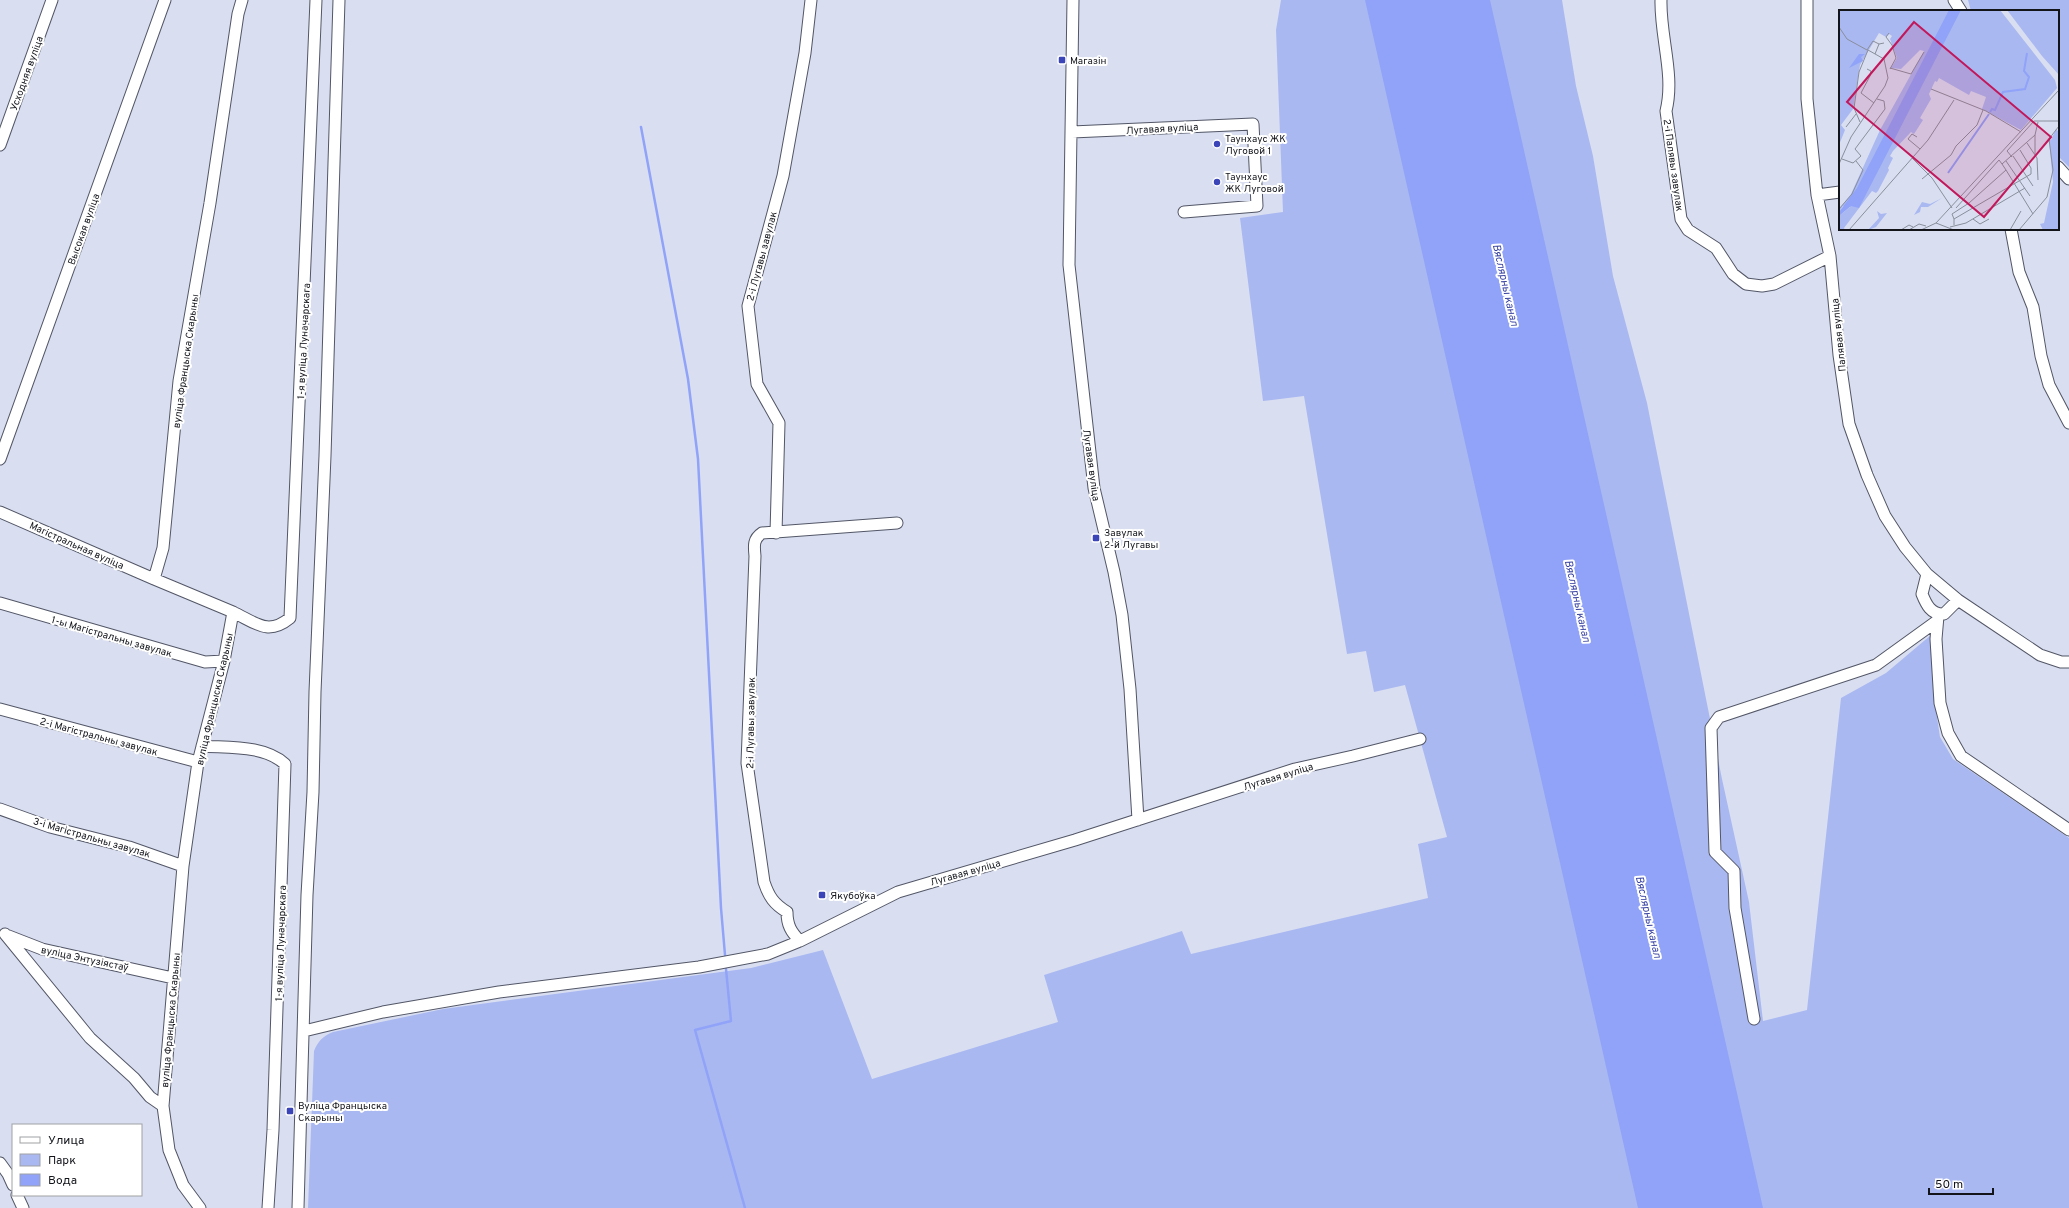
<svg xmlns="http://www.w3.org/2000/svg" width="2069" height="1208" viewBox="0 0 2069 1208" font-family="Overpass,sans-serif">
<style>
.green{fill:#aab8f1}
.water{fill:#90a3f8}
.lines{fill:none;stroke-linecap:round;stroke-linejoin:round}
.stream{stroke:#90a3f8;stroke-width:2.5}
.minor-casing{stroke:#525666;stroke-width:13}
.minor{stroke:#fff;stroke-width:11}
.poi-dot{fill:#3b45b8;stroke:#fff;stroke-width:1.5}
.labels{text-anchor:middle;stroke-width:4;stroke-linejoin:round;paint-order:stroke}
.poi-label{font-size:10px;fill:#12141a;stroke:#fff;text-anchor:start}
.street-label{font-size:10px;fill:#12141a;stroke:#fff}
.water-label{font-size:11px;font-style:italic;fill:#353fa0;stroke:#fff}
.inset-river{fill:none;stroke:#90a3f8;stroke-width:2}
.inset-road{fill:none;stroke:#898e9b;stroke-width:1}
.view{fill:#c2185b;fill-opacity:0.15;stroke:#c2185b;stroke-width:2}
.inset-edge{fill:none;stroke:#12141a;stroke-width:2}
</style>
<rect width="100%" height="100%" fill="#d9dff1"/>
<path class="green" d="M1281 0H1562L1576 86 1593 156 1613 276 1647 403 1722 779 1749 902 1763 1021 1807 1010 1841 698 1886 673 1931 635 1935 704 1940 737 1953 759 2069 838V1208H308L314 1051C318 1041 323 1036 333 1032L443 1009 751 968 823 950 872 1079 1058 1022 1044 975 1182 931 1191 954 1428 898 1418 844 1447 837 1405 685 1374 692 1366 651 1347 654 1304 396 1263 401 1240 218 1283 212 1276 30Z
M1968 0H2069V167L2058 156V11H1971Z"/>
<path class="water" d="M1365 0H1490L1763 1208H1638Z"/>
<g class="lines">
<path class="stream" d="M641 127 688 379 698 459 721 908 725 955
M726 969 731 1021 695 1030 745 1208"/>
<defs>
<path id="minor" d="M1073 0 1069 265 1094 488 1114 572 1122 615 1130 689 1138 820
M1661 0C1660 37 1675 75 1666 111L1681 219 1688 230 1716 248 1733 274 1746 284 1762 286 1774 284 1830 256
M1807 0V99L1817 195 1830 256 1839 355 1849 424 1867 475 1885 516 1905 547 1927 574 1958 600 2040 655 2061 662H2069
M1954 0 1961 11
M1072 132 1253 124 1257 206 1184 212
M0 145 52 0
M2058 167 2069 179
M1817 195 1840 192
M2011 229 2019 272 2033 307 2041 356 2049 385 2069 423
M0 459 165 0
M0 512 154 579
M776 533 779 423 757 384 748 306 783 176 805 53 811 0
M1927 574 1922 594C1926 604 1931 615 1944 614L1958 600
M0 603 205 662 224 661
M233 612C256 623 268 636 290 618L316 0
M1938 616 1936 639 1940 703 1948 733 1961 756 2069 830
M0 709 198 762
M202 746C229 748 264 745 285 764L273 1130 268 1208
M0 809 50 827 129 847 183 866
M5 934 90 1038 134 1078 150 1097 163 1106
M6 935 42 949 173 978
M800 941C791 932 787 925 787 912 774 904 769 897 764 882L747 763 755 556C754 546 753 539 762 533L897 523
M1754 1019 1735 908 1734 871 1715 852 1711 728 1719 717 1876 665 1937 621
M304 1031 383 1012 499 992 699 967 768 954 800 941 898 892 1075 840 1295 769 1353 756 1420 739
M0 1163 8 1174 13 1185
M17 1195 23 1208
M200 1208 183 1185 169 1150 163 1106 183 866 198 762 224 661 233 612 154 579 163 548 179 381 210 203 238 14 242 0
M298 1208 307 895 313 792 315 692 325 456 339 0"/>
</defs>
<use href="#minor" class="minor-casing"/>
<use href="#minor" class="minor"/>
</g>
<g class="poi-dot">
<rect x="1058" y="56" width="8" height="8" rx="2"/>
<circle cx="1217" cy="144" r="4"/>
<circle cx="1217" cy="182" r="4"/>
<rect x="1092" y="534" width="8" height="8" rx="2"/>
<rect x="818" y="891" width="8" height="8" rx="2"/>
<rect x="286" y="1107" width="8" height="8" rx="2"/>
</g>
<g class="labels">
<g class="poi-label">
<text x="1070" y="64">Магазін</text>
<text x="1225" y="142">Таунхаус ЖК<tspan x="1225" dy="12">Луговой 1</tspan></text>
<text x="1225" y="180">Таунхаус<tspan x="1225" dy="12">ЖК Луговой</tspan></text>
<text x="1104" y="536">Завулак<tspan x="1104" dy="12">2-й Лугавы</tspan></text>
<text x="830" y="899">Якубоўка</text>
<text x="298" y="1109">Вуліца Францыска<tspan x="298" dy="12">Скарыны</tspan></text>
</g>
<g class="street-label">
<text transform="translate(26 73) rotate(-70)" y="4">Усходняя вуліца</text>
<text transform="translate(1162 128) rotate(-3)" y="4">Лугавая вуліца</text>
<text transform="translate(1674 165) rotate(82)" y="4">2-і Палявы завулак</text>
<text transform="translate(83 229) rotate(-70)" y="4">Высокая вуліца</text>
<text transform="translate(761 256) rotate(-75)" y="4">2-і Лугавы завулак</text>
<text transform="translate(1838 335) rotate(-96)" y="4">Палявая вуліца</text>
<text transform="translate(303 341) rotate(-87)" y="4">1-я вуліца Луначарскага</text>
<text transform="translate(185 361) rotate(-82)" y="4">вуліца Францыска Скарыны</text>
<text transform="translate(1092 465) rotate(82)" y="4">Лугавая вуліца</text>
<text transform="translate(77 545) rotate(24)" y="4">Магістральная вуліца</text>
<text transform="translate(112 636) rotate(16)" y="4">1-ы Магістральны завулак</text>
<text transform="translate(214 699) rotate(-77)" y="4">вуліца Францыска Скарыны</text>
<text transform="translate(750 723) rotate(-89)" y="4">2-і Лугавы завулак</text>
<text transform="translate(99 736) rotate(15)" y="4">2-і Магістральны завулак</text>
<text transform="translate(1278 776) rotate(-17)" y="4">Лугавая вуліца</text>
<text transform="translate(92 837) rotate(16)" y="4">3-і Магістральны завулак</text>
<text transform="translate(965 872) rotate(-16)" y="4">Лугавая вуліца</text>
<text transform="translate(280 943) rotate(-88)" y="4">1-я вуліца Луначарскага</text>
<text transform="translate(85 958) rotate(12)" y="4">вуліца Энтузіястаў</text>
<text transform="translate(170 1020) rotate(-85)" y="4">вуліца Францыска Скарыны</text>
</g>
<g class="water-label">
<text transform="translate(1506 285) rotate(77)" y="4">Вяслярны канал</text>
<text transform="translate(1578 601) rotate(77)" y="4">Вяслярны канал</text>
<text transform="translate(1649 917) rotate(77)" y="4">Вяслярны канал</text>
</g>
</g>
<g transform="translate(1839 10)">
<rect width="220" height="220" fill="#d9dff1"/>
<path d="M0 0H161L216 70 218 78 182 120 143 99 147 87 132 81 130 85 100 68 98 72 96 71 90 84 92 89 81 108 84 110 75 124 72 122 54 141 51 146 54 148 49 158 50 160 39 181 37 183 33 181 5 218 6 220H0V206L11 197 4 196 0 202V199L12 184 41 120 85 41 81 40 62 59 52 58 58 48 51 29 53 26 50 24 47 27 40 23 21 55 14 99 2 115 6 120 0 135ZM168 0H220V65L203 46ZM217 119 220 122V220H204L201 214 205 213 214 172 210 130H212ZM103 188 89 197H82L81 202 75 205 83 192 91 194ZM38 201 42 204 48 203 37 217 29 220 40 208Z" fill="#aab8f1"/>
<path d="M110 0H122L20 198 12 196 0 206V202L18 178ZM20 44H26L22 47 24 51 10 58Z" fill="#90a3f8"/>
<path class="inset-river" d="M151 102 153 99 156 100 164 82 186 79 190 67 185 61 188 43M109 163 150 104"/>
<path class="inset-road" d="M0 17 8 29 28 40 34 31 40 34M50 23 47 27 53 35 57 48 51 59M36 44 40 34 45 33M51 58 72 64 85 42M92 79 147 101 182 122M22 83 31 66 32 61 28 59M22 83 35 93M7 117 17 104M196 125V144M78 127 73 124 69 129 81 139M188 133 198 148 199 170M174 146 194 176M173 147 168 141 195 111H220M73 148 93 168 113 198M3 149 14 153 22 146 16 139 46 99 45 91 38 89M167 151 191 186M0 154 12 127 46 76 49 68 45 49 29 40 20 62 15 98 21 112M167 160 194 204M83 169 112 145 117 136 138 115 144 100M117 198 160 150 163 154M0 199 13 184 24 160 17 151M115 209 113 204 130 193 167 160 163 154 196 125 199 112M134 209 141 214 150 209M97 213 220 80M115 215V209L192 164V158L181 140M111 217 127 213 186 178M10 220 89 130 115 90M62 220 70 215 74 217M70 220 80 214 87 216M82 220 97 213 115 220M171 220 182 201M180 220 208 187 214 160 210 129 220 116"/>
<path class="view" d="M75 12 212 127 145 207 8 92Z"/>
<rect width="220" height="220" class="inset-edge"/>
</g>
<rect x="12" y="1124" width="130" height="72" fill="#ffffff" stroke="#a0a1a3"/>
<rect x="20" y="1137" width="20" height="6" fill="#ffffff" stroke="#a0a1a3"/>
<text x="48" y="1144" font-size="12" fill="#12141a">Улица</text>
<rect x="20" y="1154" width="20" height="12" fill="#aab8f1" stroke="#a0a1a3"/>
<text x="48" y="1164" font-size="12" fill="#12141a">Парк</text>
<rect x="20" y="1174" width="20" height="12" fill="#90a3f8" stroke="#a0a1a3"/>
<text x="48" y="1184" font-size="12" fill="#12141a">Вода</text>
<path d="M1929 1188v6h64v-6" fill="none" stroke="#12141a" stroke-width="2"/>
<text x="1935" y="1188" font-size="12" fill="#12141a" stroke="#ffffff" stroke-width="3" paint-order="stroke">50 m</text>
</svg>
